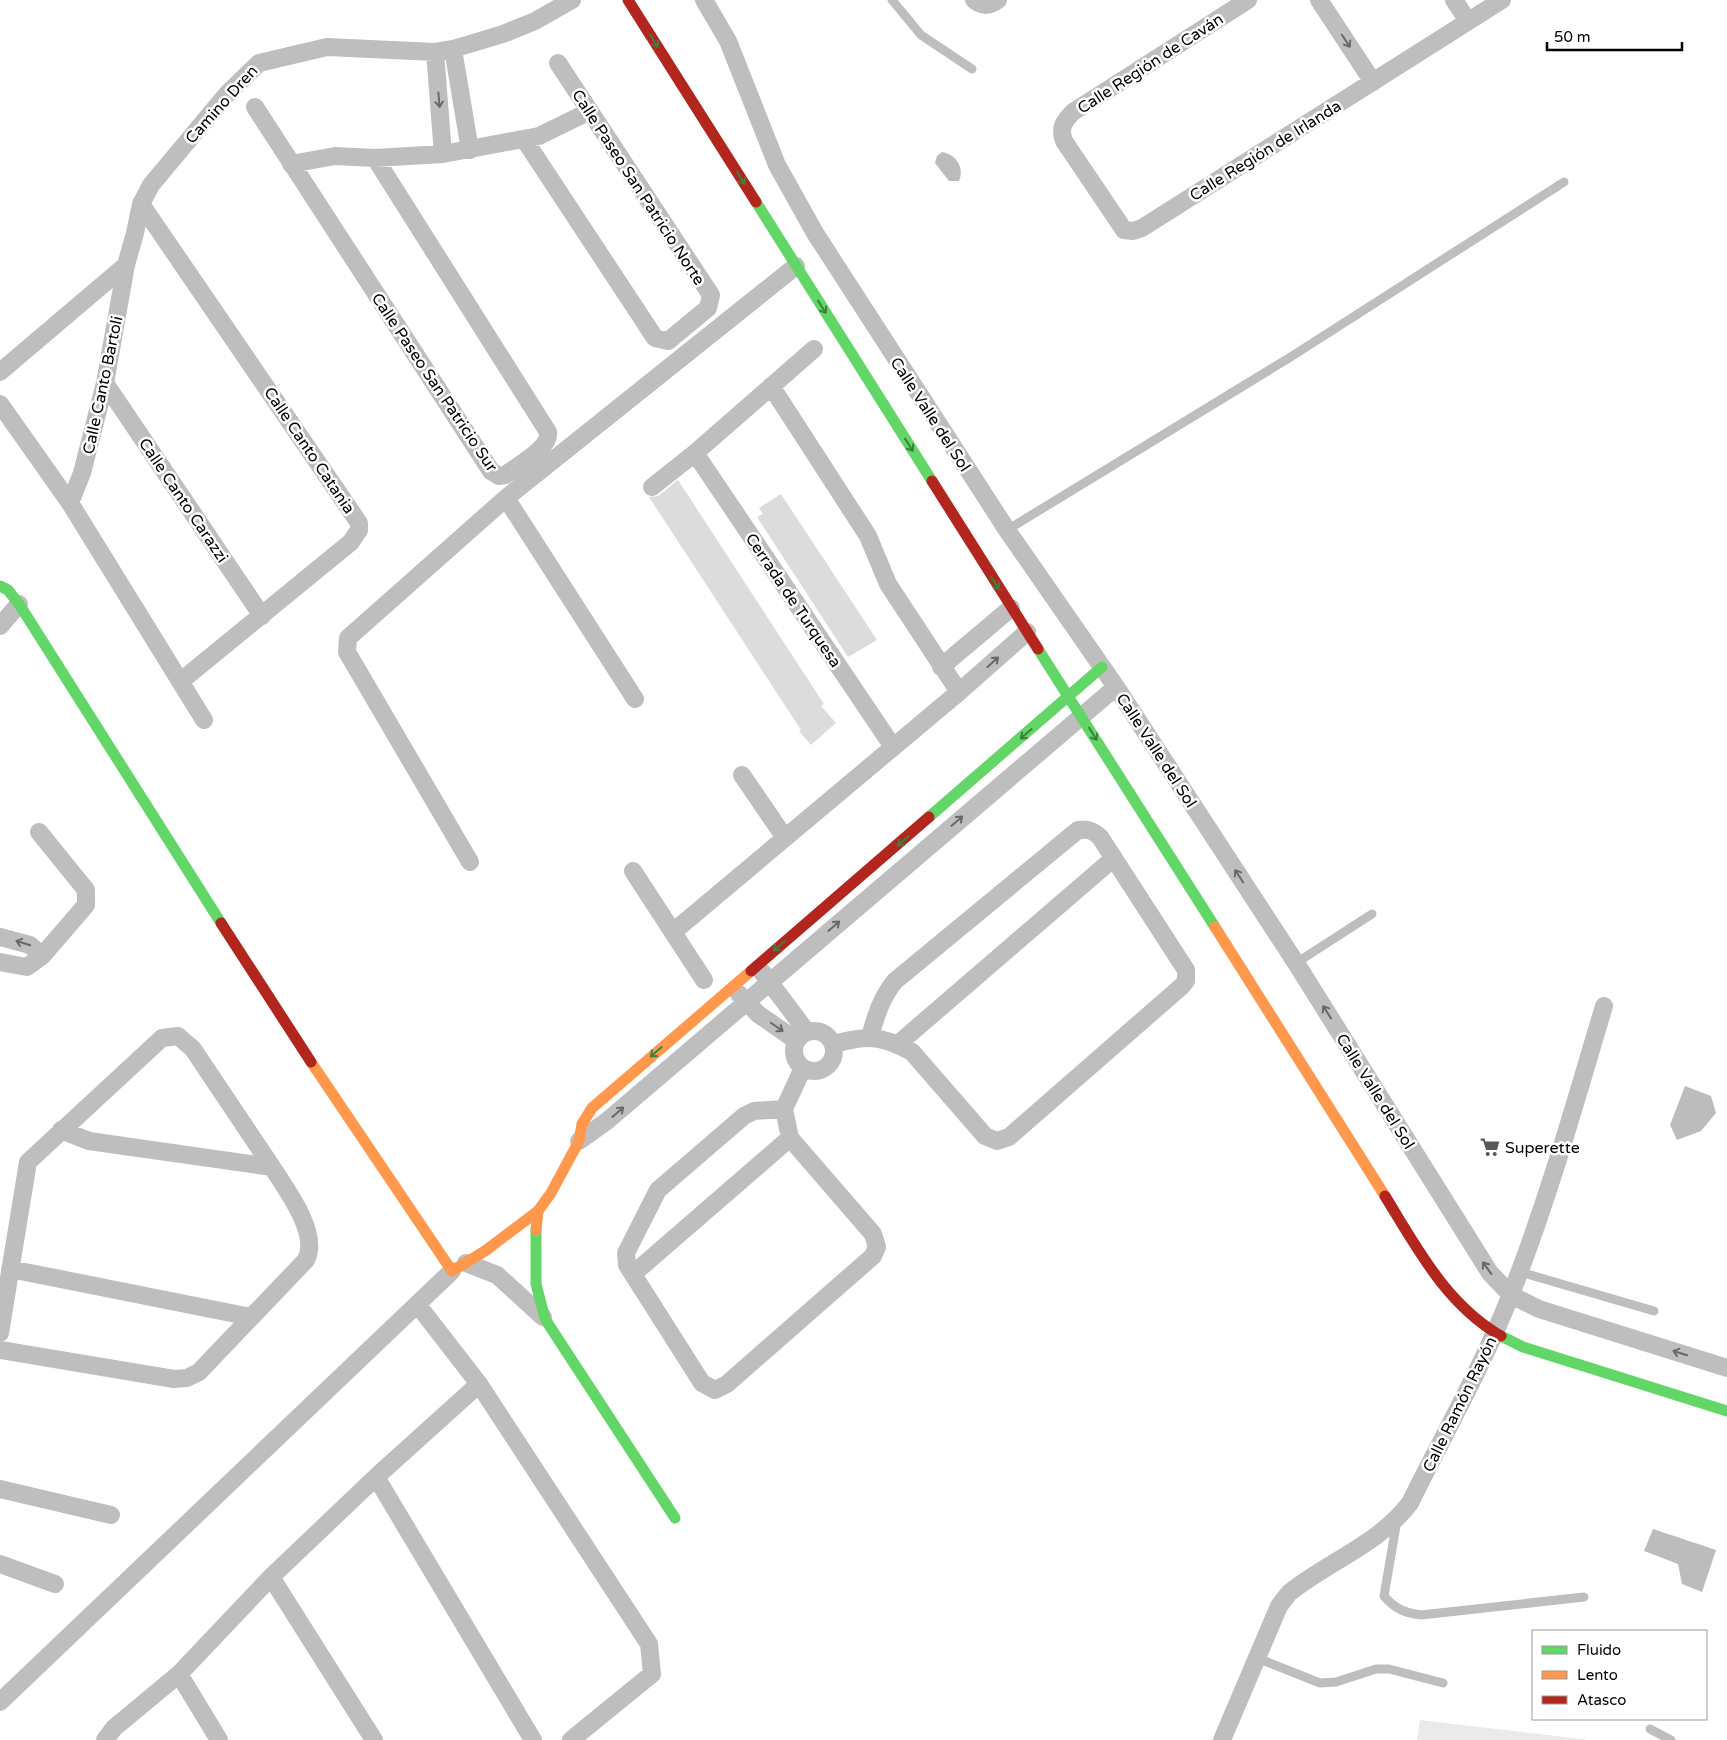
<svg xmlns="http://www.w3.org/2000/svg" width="1727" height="1740" font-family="'Varela Round',sans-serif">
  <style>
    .green { fill: #eaeaea }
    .water { fill: #bcbcbc }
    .building { fill: #dcdcdc }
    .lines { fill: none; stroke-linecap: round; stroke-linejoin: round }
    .lane { stroke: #bebebe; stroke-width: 9 }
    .street { stroke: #bebebe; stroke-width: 18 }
    .fast { stroke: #63d668; stroke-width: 11 }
    .slow { stroke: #ff974d; stroke-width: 11 }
    .jam { stroke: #b3261e; stroke-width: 11 }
    .oneway { stroke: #3b803e }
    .oneway2 { stroke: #686868 }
    .labels { text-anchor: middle; stroke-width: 5; stroke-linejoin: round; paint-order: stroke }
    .street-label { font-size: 16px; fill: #000; stroke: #fff }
    .poi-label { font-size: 16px; fill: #000; stroke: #fff; text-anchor: start }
  </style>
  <rect width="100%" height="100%" fill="#fff"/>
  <path class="green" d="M1420 1720 1589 1740H1417Z"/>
  <path class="water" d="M942 152C956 154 965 168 959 181H949L935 163 937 156Z
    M1685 1086 1711 1096 1716 1113 1701 1131 1677 1140 1670 1125Z
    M1653 1529 1716 1550 1702 1592 1682 1584 1678 1564 1644 1551Z"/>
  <path class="building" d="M678 480 824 704 821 706 836 723 811 745 799 731 801 730 649 497 658 496Z
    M781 494 877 640 848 657 757 517 763 514 759 508Z"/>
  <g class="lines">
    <path class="lane" d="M892 0 921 35 972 69
      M1007 530 1289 358 1564 182
      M1296 963 1372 914
      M1520 1272 1654 1311
      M1397 1520 1384 1596C1395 1609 1405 1613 1421 1615L1584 1597
      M1257 1658 1320 1683 1336 1682 1376 1669H1389L1443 1683
      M1650 1729 1671 1740"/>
    <path class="street" d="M704 0 728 41 777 165 815 233 1007 530 1116 687 1296 963 1490 1273 1511 1295 1539 1309 1727 1368
      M974 0C983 7 989 6 998 0
      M1248 0 1073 112C1064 121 1059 128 1064 141L1124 230 1133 231 1142 228 1502 0
      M1319 0 1373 82
      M1454 0 1468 21
      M453 49 470 150
      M435 52 443 154
      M255 107 491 471 499 476 505 475C517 466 551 448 548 432L375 158
      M524 139 655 338 668 341 708 308 711 295 558 63
      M291 164 335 156 375 158 443 154 539 136 590 111
      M141 204 359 523V530L351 542 181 681
      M0 372 126 265
      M105 383 262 616
      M771 386 868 536 888 584 959 692
      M0 404 70 503 204 720
      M695 453 893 747
      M652 487 695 453 814 349
      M506 498 635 699
      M70 503 82 473 105 383 126 265 135 233 141 204 151 185 227 94 259 63 327 47 435 52 453 49 503 34 535 21 572 0
      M0 626 19 604
      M941 667 1011 608
      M742 775 785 838
      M470 862 347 652 348 638 506 498 796 266
      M633 871 704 980
      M673 932 959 692 1027 632
      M0 937 30 945 42 956
      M0 962 27 967 42 956 86 905V890L39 832
      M762 972 807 1032
      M739 994 758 1014 797 1041
      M794 1051a20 20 0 1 1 40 0a20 20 0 1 1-40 0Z
      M834 1044C867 1035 881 1035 912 1052L985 1136 997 1141 1009 1137 1182 986 1186 981V970L1100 837C1092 830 1088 829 1078 830L895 981C881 998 876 1016 870 1036
      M898 1044 1114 858
      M784 1109 754 1111 744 1116 658 1190 626 1253 627 1265 702 1383 715 1390 727 1384 873 1256 877 1247 873 1234 790 1138 784 1109 803 1068
      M579 1141 607 1121 1116 687
      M466 1263 497 1275 543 1317
      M10 1269 251 1317
      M633 1274 790 1138
      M417 1304 479 1384 649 1644 652 1674 571 1740
      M0 1333 28 1162 162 1038 178 1036 193 1049 272 1167
      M0 1350 174 1379 187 1378 199 1372 306 1260C320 1234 286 1189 272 1167L89 1141 61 1130
      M376 1477 533 1740
      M0 1489 111 1515
      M0 1564 55 1584
      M271 1577 374 1740
      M179 1674 219 1740
      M0 1702 452 1271
      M105 1740 114 1728 179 1674 271 1577 376 1477 479 1384
      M1222 1740 1279 1606 1289 1593C1329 1561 1379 1544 1410 1503 1444 1434 1483 1366 1511 1294 1548 1200 1575 1103 1604 1006"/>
    <path class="fast" d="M756 202 932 481
      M0 586 8 590 19 604 221 923
      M1038 649 1215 927
      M929 817 1102 667
      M536 1230V1284L545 1319 675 1518
      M1501 1336 1523 1347 1727 1411"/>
    <path class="slow" d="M1215 927 1385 1196
      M311 1062 452 1271 485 1251 538 1211
      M536 1230 538 1211 551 1193 579 1141 582 1124 592 1108 751 971"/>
    <path class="jam" d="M628 0 756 202
      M932 481 1038 649
      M221 923 311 1062
      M751 971 929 817
      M1385 1196C1417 1248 1446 1304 1501 1336"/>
  </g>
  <defs><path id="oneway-shaft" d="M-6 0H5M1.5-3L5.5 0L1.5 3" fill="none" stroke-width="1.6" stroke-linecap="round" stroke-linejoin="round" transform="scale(1.25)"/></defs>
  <g class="oneway">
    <use href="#oneway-shaft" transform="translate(654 41) rotate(58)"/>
    <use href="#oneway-shaft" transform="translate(741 178) rotate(58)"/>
    <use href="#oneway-shaft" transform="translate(822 307) rotate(58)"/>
    <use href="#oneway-shaft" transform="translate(909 445) rotate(58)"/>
    <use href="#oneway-shaft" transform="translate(995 583) rotate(58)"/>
    <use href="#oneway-shaft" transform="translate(1026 734) rotate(139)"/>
    <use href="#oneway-shaft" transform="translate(1093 734) rotate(58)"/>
    <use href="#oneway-shaft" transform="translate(903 841) rotate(139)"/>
    <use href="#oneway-shaft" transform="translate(779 946) rotate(140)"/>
    <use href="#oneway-shaft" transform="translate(656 1052) rotate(139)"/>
  </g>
  <g class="oneway2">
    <use href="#oneway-shaft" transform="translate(1346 41) rotate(57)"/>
    <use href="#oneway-shaft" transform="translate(439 100) rotate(85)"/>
    <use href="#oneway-shaft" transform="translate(993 662) rotate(-42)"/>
    <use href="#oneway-shaft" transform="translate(957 821) rotate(-41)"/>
    <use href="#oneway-shaft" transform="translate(1239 876) rotate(-123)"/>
    <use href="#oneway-shaft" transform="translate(834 926) rotate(-41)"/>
    <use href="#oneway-shaft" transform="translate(23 943) rotate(-162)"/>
    <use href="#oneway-shaft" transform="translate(1327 1012) rotate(-122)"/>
    <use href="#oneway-shaft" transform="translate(777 1027) rotate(35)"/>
    <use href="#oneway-shaft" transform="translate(618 1112) rotate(-41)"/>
    <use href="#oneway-shaft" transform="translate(1487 1268) rotate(-126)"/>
    <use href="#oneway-shaft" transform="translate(1680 1353) rotate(-163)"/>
  </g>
  <defs>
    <symbol id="supermarket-bare" viewBox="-9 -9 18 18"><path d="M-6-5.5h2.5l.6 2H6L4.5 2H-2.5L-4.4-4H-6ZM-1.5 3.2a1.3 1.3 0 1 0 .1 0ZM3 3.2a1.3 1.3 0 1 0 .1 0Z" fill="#595959" stroke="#fff" stroke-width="2.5" paint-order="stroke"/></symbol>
  </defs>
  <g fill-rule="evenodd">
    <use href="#supermarket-bare" x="1476" y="1133" width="28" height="28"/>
  </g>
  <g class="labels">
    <g class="street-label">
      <text transform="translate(1150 63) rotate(-33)" y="6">Calle Región de Caván</text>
      <text transform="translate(221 104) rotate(-48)" y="6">Camino Dren</text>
      <text transform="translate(1265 150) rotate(-32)" y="6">Calle Región de Irlanda</text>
      <text transform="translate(639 187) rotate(57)" y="6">Calle Paseo San Patricio Norte</text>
      <text transform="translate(435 382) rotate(56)" y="6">Calle Paseo San Patricio Sur</text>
      <text transform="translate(102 385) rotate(-78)" y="6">Calle Canto Bartoli</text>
      <text transform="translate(931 414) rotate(57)" y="6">Calle Valle del Sol</text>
      <text transform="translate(310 450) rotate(56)" y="6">Calle Canto Catania</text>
      <text transform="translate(184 500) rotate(56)" y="6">Calle Canto Carazzi</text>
      <text transform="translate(794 600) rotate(56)" y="6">Cerrada de Turquesa</text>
      <text transform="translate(1157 750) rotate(57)" y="6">Calle Valle del Sol</text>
      <text transform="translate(1376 1091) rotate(58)" y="6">Calle Valle del Sol</text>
      <text transform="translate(1459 1404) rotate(-64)" y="6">Calle Ramón Rayón</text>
    </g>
    <g class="poi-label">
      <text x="1505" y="1153">Superette</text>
    </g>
  </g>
  <rect x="1532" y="1630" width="175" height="90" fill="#ffffff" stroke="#999999"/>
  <rect x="1542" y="1646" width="25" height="8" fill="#63d668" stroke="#999999"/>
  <text x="1577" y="1655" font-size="15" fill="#000000">Fluido</text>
  <rect x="1542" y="1671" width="25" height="8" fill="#ff974d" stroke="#999999"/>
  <text x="1577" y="1680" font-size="15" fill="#000000">Lento</text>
  <rect x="1542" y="1696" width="25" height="8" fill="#b3261e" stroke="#999999"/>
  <text x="1577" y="1705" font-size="15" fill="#000000">Atasco</text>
  <path d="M1547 42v8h135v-8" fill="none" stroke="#000000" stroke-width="2.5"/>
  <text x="1554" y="42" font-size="15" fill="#000000" stroke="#ffffff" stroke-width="4" paint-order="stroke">50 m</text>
</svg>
